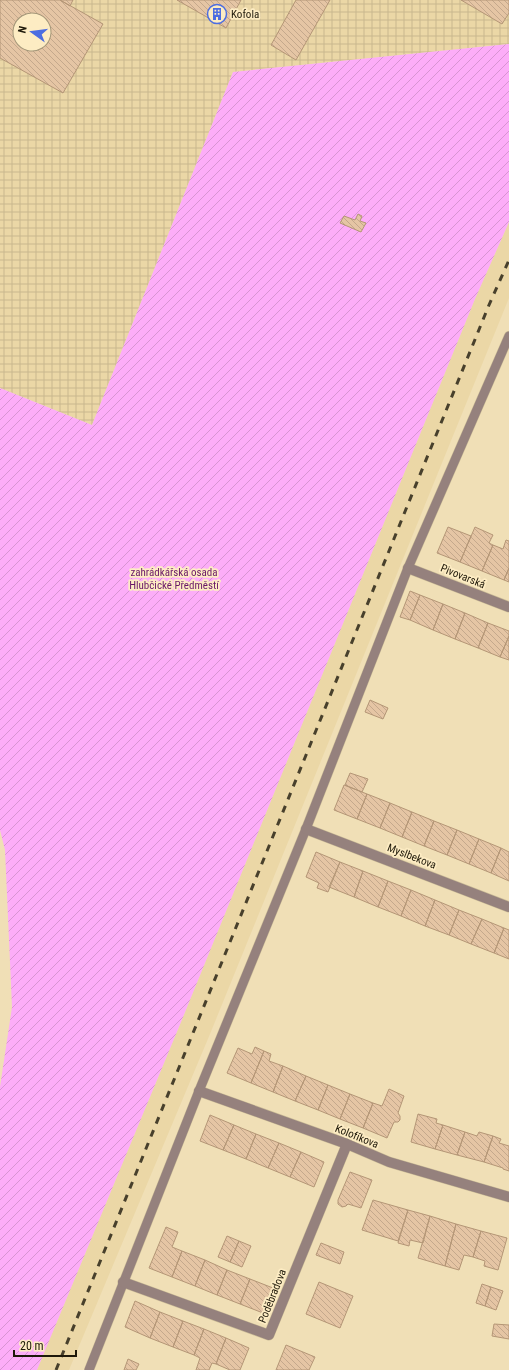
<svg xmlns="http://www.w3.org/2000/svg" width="509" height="1370" font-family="'Roboto Condensed',sans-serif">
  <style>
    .built { fill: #ebd7a6 }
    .industrial { fill: url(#industrial-grid); fill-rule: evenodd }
    .garden { fill: url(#garden-furrows) }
    .building { fill: url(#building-back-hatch); stroke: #b49676; fill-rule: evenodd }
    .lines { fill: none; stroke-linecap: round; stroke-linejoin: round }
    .service-casing { stroke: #cabb97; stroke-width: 10 }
    .minor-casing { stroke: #cabb97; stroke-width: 11 }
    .service { stroke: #95817d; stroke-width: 9 }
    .minor { stroke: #95817d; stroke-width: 10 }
    .rail { stroke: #48402c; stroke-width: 3; stroke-dasharray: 7 7; stroke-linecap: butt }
    .labels { text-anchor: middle; stroke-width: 3.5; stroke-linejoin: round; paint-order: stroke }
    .poi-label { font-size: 11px; fill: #1e1809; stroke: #fdecc3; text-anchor: start }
    .park-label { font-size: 11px; fill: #691768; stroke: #fdecc3 }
    .street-label { font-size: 11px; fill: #1e1809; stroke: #fdecc3 }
  </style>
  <defs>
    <pattern id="industrial-grid" width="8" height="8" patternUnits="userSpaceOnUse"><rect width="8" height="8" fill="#ebd7a6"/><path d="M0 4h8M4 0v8" fill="none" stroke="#c9b88e"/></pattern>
    <pattern id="garden-furrows" width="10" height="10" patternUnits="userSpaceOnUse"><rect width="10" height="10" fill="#fcadf8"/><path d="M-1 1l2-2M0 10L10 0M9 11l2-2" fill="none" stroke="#d894d3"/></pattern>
    <pattern id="building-back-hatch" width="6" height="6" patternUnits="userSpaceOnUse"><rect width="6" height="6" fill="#e5c5a4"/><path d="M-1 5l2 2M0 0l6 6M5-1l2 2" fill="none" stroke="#c4a88c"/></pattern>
  </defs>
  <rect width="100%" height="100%" fill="#f0dfb6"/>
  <path class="built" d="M509 222V298L210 1034 69 1370H37L181 1022 475 299Z"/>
  <path class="industrial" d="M0 0H509V44L233 72 92 425 0 388ZM20 20H44V44H20Z"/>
  <path class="garden" d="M509 44V222L475 299 181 1022 37 1370H0V1087L12 1007 5 850 0 830V388L92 425 233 72Z"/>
  <path class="building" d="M0 0H60L103 24 63 93 0 58ZM20 20H44V44H20Z
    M60 0H73L70 6Z
    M177 0H241L226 28Z
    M296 0H330L296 60 271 45Z
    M461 0H509V13L502 24Z
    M358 214 362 216 360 221 366 223 361 232 340 223 344 216 355 220Z
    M448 527 471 536 460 562 437 553Z
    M475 527 493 535 489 543 493 545 482 571 460 562Z
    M506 540 509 541V568L504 580 482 571 493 545 503 549Z
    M509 568V582L504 580Z
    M410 591 420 595 410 620 400 617Z
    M420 595 443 604 433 630 410 620Z
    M443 604 465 613 455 639 433 630Z
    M465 613 488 623 478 648 455 639Z
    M488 623 509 631V636L500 657 478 648Z
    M509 636V660L500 657Z
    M370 700 388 708 383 719 365 712Z
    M350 773 368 779 362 792 345 785Z
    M344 785 367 794 357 819 334 810Z
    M367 794 390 803 380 828 357 819Z
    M390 803 412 812 402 837 380 828Z
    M412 812 434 821 424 846 402 837Z
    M434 821 457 830 447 855 424 846Z
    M457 830 479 839 469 864 447 855Z
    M479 839 501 848 491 873 469 864Z
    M501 848 509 852V881L491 873Z
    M316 852 340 862 328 892 317 888 319 883 306 877Z
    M340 862 363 871 354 897 329 887Z
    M363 871 388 881 378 907 354 897Z
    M388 881 411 890 401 916 378 907Z
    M411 890 435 900 425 926 401 916Z
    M435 900 459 910 449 935 425 926Z
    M459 910 482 919 471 944 449 935Z
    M482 919 504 928 494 953 471 944Z
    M504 928 509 930V959L494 953Z
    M255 1047 264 1051 251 1083 227 1073 238 1048 252 1054Z
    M264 1051 271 1054 269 1061 283 1066 273 1092 251 1083Z
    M283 1066 306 1076 295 1101 273 1092Z
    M306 1076 328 1085 318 1110 295 1101Z
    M328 1085 350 1094 340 1119 318 1110Z
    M389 1089 404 1096 398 1113 400 1116V1120L398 1122H394L387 1138 363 1128 373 1103 382 1106Z
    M350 1094 373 1103 363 1128 340 1119Z
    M418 1114 437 1119 436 1123 443 1125 435 1149 411 1142Z
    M210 1115 234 1125 223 1150 200 1141Z
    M234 1125 256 1134 246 1159 223 1150Z
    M443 1125 465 1132 457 1155 435 1149Z
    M465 1132 477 1136 479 1132 493 1136 484 1162 457 1155Z
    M256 1134 279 1143 268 1168 246 1159Z
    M493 1136 501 1139 499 1143 509 1146V1171L503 1169V1168L484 1162Z
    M279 1143 301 1152 290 1177 268 1168Z
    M301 1152 324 1162 314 1187 290 1177Z
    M350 1172 372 1180 361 1208 348 1204 346 1206 342 1207 338 1204V1200Z
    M373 1200 408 1210 398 1241 362 1230Z
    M408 1210 430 1216 423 1243 410 1240 409 1246 398 1243Z
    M430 1216 456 1224 445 1266 418 1258Z
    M456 1224 481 1231 473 1257 464 1255 459 1270 445 1266Z
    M166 1227 178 1232 172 1247 182 1251 172 1277 149 1268Z
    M481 1231 507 1238 498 1270 484 1266 485 1261 473 1257Z
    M227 1236 239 1241 230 1262 218 1257Z
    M239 1241 251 1246 242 1267 230 1262Z
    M321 1243 344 1252 340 1264 316 1255Z
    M182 1251 205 1260 195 1286 172 1277Z
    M205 1260 227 1270 217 1295 195 1286Z
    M227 1270 250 1279 240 1304 217 1295Z
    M250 1279 273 1288 263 1313 240 1304Z
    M319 1282 353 1296 340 1328 306 1314Z
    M482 1284 491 1287 485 1306 476 1303Z
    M491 1287 503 1291 496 1310 485 1306Z
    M135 1301 160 1312 150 1338 125 1327Z
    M160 1312 183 1321 173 1347 150 1338Z
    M183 1321 204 1329 194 1355 173 1347Z
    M494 1324 509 1325V1339L492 1336Z
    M204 1329 226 1338 216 1364 212 1363 209 1370H196L200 1358 194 1355Z
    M226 1338 249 1348 240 1370H230L216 1364Z
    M286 1345 315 1357 309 1370H276Z
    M128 1359 139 1364 136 1370H124Z"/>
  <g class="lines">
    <defs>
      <path id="service" d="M89 1370 199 1091 306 829 408 568 509 336"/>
      <path id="minor" d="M408 568 509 607
        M306 829 509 907
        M199 1091 347 1144 389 1162 509 1197
        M123 1282 269 1335 347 1144"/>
    </defs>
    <use href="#service" class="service-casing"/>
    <use href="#minor" class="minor-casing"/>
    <use href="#service" class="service"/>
    <use href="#minor" class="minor"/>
    <path class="rail" d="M56 1370 489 305 509 260"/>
  </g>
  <defs>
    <symbol id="building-ring" viewBox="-11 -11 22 22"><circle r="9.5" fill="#fdecc3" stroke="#4c6de1" stroke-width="1.5"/><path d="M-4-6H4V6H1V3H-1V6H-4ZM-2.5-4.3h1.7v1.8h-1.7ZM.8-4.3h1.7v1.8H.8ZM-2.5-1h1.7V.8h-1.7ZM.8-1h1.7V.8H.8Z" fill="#4c6de1"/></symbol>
  </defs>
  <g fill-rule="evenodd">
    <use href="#building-ring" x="206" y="3" width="22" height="22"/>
  </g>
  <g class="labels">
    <g class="poi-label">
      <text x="231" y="18">Kofola</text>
    </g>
    <g class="park-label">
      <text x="174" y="576">zahrádkářská osada<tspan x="174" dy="13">Hlubčické Předměstí</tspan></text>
    </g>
    <g class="street-label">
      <text transform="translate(463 576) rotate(22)" y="4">Pivovarská</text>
      <text transform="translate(412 856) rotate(21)" y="4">Myslbekova</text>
      <text transform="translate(357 1136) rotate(22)" y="4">Kolofíkova</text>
      <text transform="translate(272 1296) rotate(-68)" y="4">Poděbradova</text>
    </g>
  </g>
  <g transform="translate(32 32) rotate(284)"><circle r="19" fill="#fdecc3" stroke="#a49779"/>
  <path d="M0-3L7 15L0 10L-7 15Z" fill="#4c6de1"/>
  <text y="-6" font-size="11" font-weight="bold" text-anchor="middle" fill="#1e1809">N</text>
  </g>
  <path d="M14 1350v6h62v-6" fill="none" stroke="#1e1809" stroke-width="2"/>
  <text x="20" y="1350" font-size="12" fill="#1e1809" stroke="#fdecc3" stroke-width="3" paint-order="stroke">20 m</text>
</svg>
